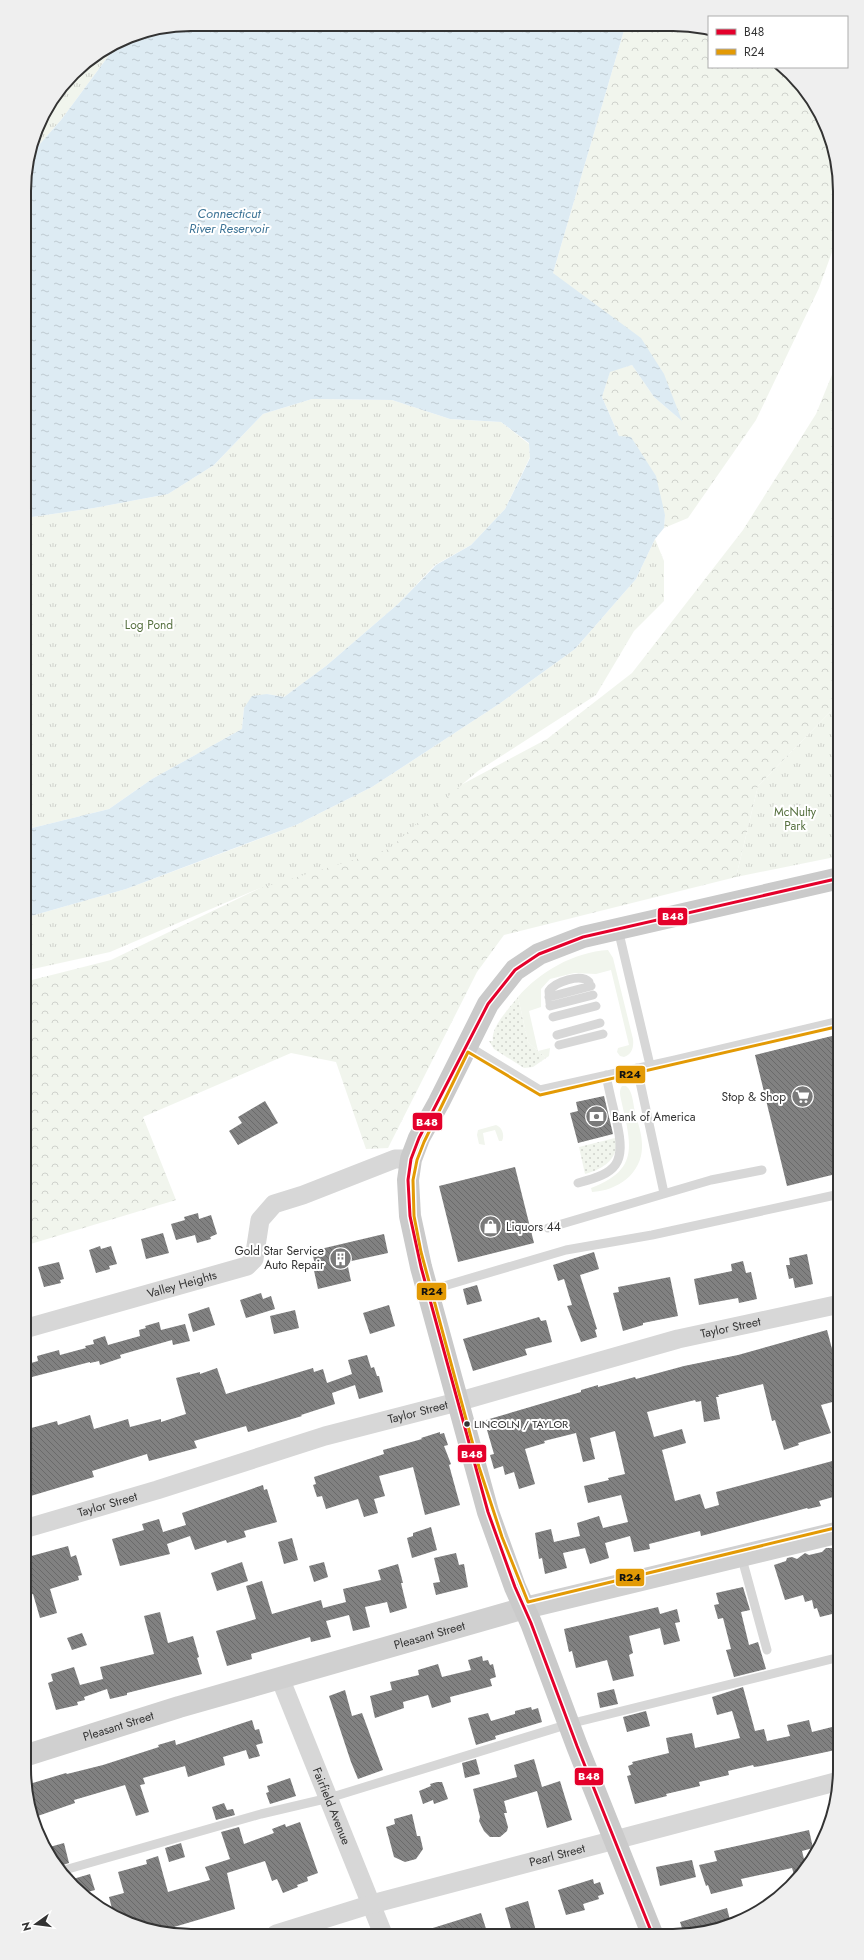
<svg xmlns="http://www.w3.org/2000/svg" width="864" height="1960" font-family="Jost,sans-serif">
  <style>
    .grass { fill: url(#grass-dots) }
    .forest { fill: url(#forest-crowns) }
    .park { fill: url(#park-tufts) }
    .garden { fill: #f1f5ed }
    .water { fill: url(#water-ripples) }
    .building { fill: url(#building-back-hatch) }
    .lines { fill: none; stroke-linecap: round; stroke-linejoin: round }
    .lane { stroke: #d7d7d7; stroke-width: 9 }
    .street { stroke: #d7d7d7; stroke-width: 19 }
    .secondary { stroke: #d0d0d0; stroke-width: 22 }
    .primary { stroke: #cacaca; stroke-width: 22 }
    .bus-1-casing { stroke: #fff; stroke-width: 6 }
    .bus-2-casing { stroke: #fff; stroke-width: 6 }
    .bus-1 { stroke: #e4002b; stroke-width: 3 }
    .bus-2 { stroke: #e39a05; stroke-width: 3 }
    .bus-dot { fill: #333; stroke: #fff; stroke-width: 1.5 }
    .labels { text-anchor: middle; stroke-width: 4; stroke-linejoin: round; paint-order: stroke }
    .bus-label { font-size: 11px; fill: #333; stroke: #fff; text-anchor: start }
    .park-label { font-size: 12px; fill: #56703f; stroke: #fff }
    .poi-label { font-size: 12px; fill: #333; stroke: #fff; text-anchor: end }
    .street-label { font-size: 12px; fill: #333; stroke: #fff }
    .water-label { font-size: 13px; font-style: italic; fill: #3f7597; stroke: #fff }
    .rim { fill: none; stroke: #333; stroke-width: 2 }
    .line-badge { stroke: #fff; stroke-width: 1.5 }
    .badge-label { font-size: 11px; text-anchor: middle; font-weight: bold; fill: #fff }
    .pale-badge-label { font-size: 11px; text-anchor: middle; font-weight: bold; fill: #111 }
  </style>
  <defs>
    <pattern id="grass-dots" width="8" height="8" patternUnits="userSpaceOnUse"><rect width="8" height="8" fill="#f1f5ed"/><path d="M2 2h.1M6 6h.1" fill="none" stroke="#cfd2cc" stroke-width="1.8" stroke-linecap="round"/></pattern>
    <pattern id="forest-crowns" width="20" height="18" patternUnits="userSpaceOnUse"><rect width="20" height="18" fill="#f1f5ed"/><path d="M2 6a3 3 0 1 1 6 0M12 15a3 3 0 1 1 6 0" fill="none" stroke="#cfd2cc"/></pattern>
    <pattern id="park-tufts" width="24" height="20" patternUnits="userSpaceOnUse"><rect width="24" height="20" fill="#f1f5ed"/><path d="M3 7l-1-3M5 7V3M7 7l1-3M15 17l-1-3M17 17v-4M19 17l1-3" fill="none" stroke="#cfd2cc"/></pattern>
    <pattern id="water-ripples" width="26" height="14" patternUnits="userSpaceOnUse"><rect width="26" height="14" fill="#ddebf3"/><path d="M2 4q2-2 4 0t4 0M15 11q2-2 4 0t4 0" fill="none" stroke="#becad1"/></pattern>
    <pattern id="building-back-hatch" width="6" height="6" patternUnits="userSpaceOnUse"><rect width="6" height="6" fill="#818181"/><path d="M-1 5l2 2M0 0l6 6M5-1l2 2" fill="none" stroke="#6a6a6a"/></pattern>
  </defs>
  <rect width="100%" height="100%" fill="#fff"/>
  <path class="grass" d="M518 997 528 1042 546 1058 533 1067 524 1068 494 1049 489 1041H493C490 1028 510 1007 518 997Z
    M615 1138C621 1158 602 1170 585 1174L579 1147Z"/>
  <path class="forest" d="M625 27H705L709 29V67H784L812 99 834 148 840 191V230L819 288 756 420 688 518 664 528 665 515 619 436 602 397 610 371 632 365 654 397 681 420 553 273Z
    M840 355V702L758 786 736 877 504 935 477 972 388 1148 366 1149 336 1062 291 1053 143 1117 176 1200 24 1246V982L111 960 341 849 547 739 632 673 743 530 816 414Z"/>
  <path class="park" d="M118 43 61 120 32 153 41 118 81 66Z
    M312 399 392 400 450 419 501 422 529 444 530 457 505 509 471 545 435 565 398 604 326 666 284 697 267 694 244 708 242 729 152 779 109 809 24 830V512L32 517 94 508 168 494 214 465 263 414Z
    M655 539 664 561V601L634 631 596 695 478 771 432 810 389 849 258 889 110 952 24 971V918L126 889 217 855 296 825 372 787 499 704 575 649 636 579Z
    M840 702V856L736 877 758 786Z"/>
  <path class="garden" d="M608 950 613 958 633 1039C634 1047 632 1054 624 1057L620 1056 617 1052 618 1048 629 1045 611 970 596 974 574 973 550 979 541 989V1007L529 1011 538 1051 550 1048 549 1056 546 1058 528 1042 518 997C539 972 574 952 608 950Z
    M622 1086H626C633 1091 633 1104 635 1112 638 1123 642 1134 642 1145 643 1173 618 1191 592 1192L591 1188C638 1170 632 1147 622 1104 621 1098 618 1092 622 1086Z
    M496 1125C502 1127 505 1135 502 1141H499L495 1130 483 1133 485 1145 479 1144 477 1135 478 1130Z"/>
  <path class="water" d="M191 24 625 27 553 273 641 338 664 374 682 421 654 397 632 365 610 372 602 397 619 436 631 437 656 476 665 515 664 528 655 539 636 579 575 649 499 704 372 787 296 825 126 889 24 918V830L109 809 152 779 242 729 244 708 252 696 267 694 284 697 326 666 398 604 436 565 471 545 505 509 530 458 529 443 501 422 450 419 392 400 312 399 263 414 214 465 168 494 94 508 32 517 24 512V180L32 153 61 120 118 43 128 37Z"/>
  <path class="building" d="M840 1034V1173L787 1186 755 1055Z
    M604 1096 613 1134 578 1143 570 1113 578 1111 576 1102Z
    M265 1101 278 1123 238 1145 229 1131 242 1123 238 1117Z
    M515 1167 534 1243 458 1262 439 1186Z
    M198 1213 199 1219 211 1215 217 1234 210 1237 211 1239 197 1243 195 1235 176 1240 171 1224 185 1220 184 1217Z
    M163 1233 169 1253 146 1259 141 1239Z
    M384 1234 388 1253 347 1262 351 1281 318 1289 313 1266 315 1265 312 1251Z
    M100 1246 101 1249 111 1246 117 1264 109 1266 110 1269 96 1273 89 1250Z
    M594 1252 599 1269 580 1275 597 1329 595 1330 597 1337 581 1342 567 1306 572 1305 564 1279 558 1281 553 1265Z
    M807 1254 813 1284 795 1288 793 1278 789 1279 786 1265H790L789 1258Z
    M743 1261 746 1273 751 1272 757 1299 739 1303 738 1298 699 1305 694 1279 732 1271 731 1264Z
    M59 1262 64 1279 60 1280 61 1283 44 1287 38 1267Z
    M670 1277 678 1316 643 1323V1325L623 1331 613 1293 619 1292 618 1287Z
    M477 1285 482 1301 467 1305 463 1289Z
    M261 1293 263 1299 271 1296 275 1309 246 1318 240 1300Z
    M389 1305 395 1326 370 1334 363 1313Z
    M209 1307 215 1325 193 1332 188 1314Z
    M295 1310 299 1328 274 1334 270 1316Z
    M539 1317 541 1321 546 1320 552 1342 525 1349 527 1355 473 1371 463 1339Z
    M159 1322 161 1330 185 1324 190 1341 173 1345 172 1340 123 1354 120 1355 121 1358 100 1365 99 1361 90 1363V1362L24 1379V1365L38 1361 37 1356 59 1350 60 1355 86 1348 85 1346 94 1344 93 1340 105 1336 108 1345 140 1336 139 1330 146 1328 145 1326Z
    M827 1330 836 1364 832 1365 840 1394V1400L821 1405 831 1433 798 1443 799 1445 784 1450 775 1420 772 1421 763 1384 718 1395 719 1397H716L720 1419 704 1422 701 1401 696 1402 695 1400 647 1412 654 1437 682 1429 686 1443 662 1450 675 1501 700 1494 705 1509 719 1505 716 1492 840 1459V1495L819 1501 821 1506 808 1509 807 1508 701 1536 700 1531 649 1544 650 1549 634 1552 630 1536 605 1543 609 1558 590 1564 585 1548 563 1553 567 1568 545 1574 542 1558 539 1559 535 1533 551 1529 554 1542 580 1536 577 1523 599 1516 603 1528 628 1522 621 1495 588 1503 584 1486 609 1480 608 1478 625 1474 615 1431 590 1438 595 1459 583 1462 576 1433 544 1441 545 1443 525 1449 535 1484 519 1489 514 1472 505 1475 503 1466 494 1469 490 1455 494 1454 487 1430H489L486 1420 581 1392V1390L598 1385V1387L635 1377 636 1379 684 1366 738 1355Z
    M367 1355 371 1368 374 1367 377 1376H379L383 1392 359 1399 355 1385 332 1393 335 1404 301 1415 302 1416 248 1432 246 1426 194 1441 197 1448 149 1461 147 1454 92 1471 94 1477 24 1498V1430L57 1421 58 1425 90 1415 94 1429 128 1419 130 1427 161 1419V1422L186 1414 176 1378 200 1372V1374L217 1368 226 1394 313 1368 314 1372 323 1369 327 1383 352 1374 348 1360Z
    M440 1432V1434L444 1433 448 1445 444 1446 451 1464 449 1465 460 1505 425 1515 413 1467 379 1476 385 1496 374 1499 378 1513 364 1517 358 1499 326 1509 322 1496 317 1497 313 1485 316 1484 314 1477 384 1454 383 1450 422 1439 421 1438Z
    M263 1485 264 1490 267 1489 277 1522 244 1531 246 1537 227 1543 226 1540 195 1550 190 1536 167 1544 170 1554 120 1566 112 1539 144 1530 142 1524 159 1519 163 1532 186 1525 182 1513Z
    M431 1527 437 1550 412 1558 407 1538 413 1536V1533Z
    M292 1538 298 1560 284 1564 278 1542Z
    M68 1546 71 1557 76 1555 82 1575 78 1576 79 1580 50 1589 57 1613 40 1618 33 1594 24 1597V1558Z
    M826 1548H840V1612L820 1617 817 1608 814 1609 812 1600 805 1602 803 1595 785 1600 774 1565 786 1561 787 1558 792 1557 797 1559 805 1553 809 1555 822 1552Z
    M456 1553 459 1565 464 1564 468 1587 436 1595 433 1583 440 1582 434 1558Z
    M242 1562 248 1581 217 1591 211 1573Z
    M324 1562 328 1577 314 1582 309 1566Z
    M398 1564 403 1583H401L407 1608 390 1613 387 1602 365 1607 370 1627 353 1631 349 1615 326 1621 331 1637 311 1642 310 1637 251 1654 252 1659 227 1666 216 1631 256 1619 246 1586 262 1581 272 1614 321 1600 323 1608 346 1602 343 1589 381 1580 378 1570Z
    M743 1587 750 1610 741 1612 749 1645 758 1642 766 1669 734 1677 726 1650 731 1649 723 1618 718 1619 714 1605 719 1604 716 1593Z
    M658 1607 660 1614 677 1609 680 1622 675 1623 680 1641 664 1645 660 1628 629 1636 633 1653 629 1655 634 1676 613 1681 607 1660 576 1668 572 1651 569 1652 564 1629Z
    M160 1612 168 1643 193 1636 199 1657 197 1658 202 1674 127 1693V1695L110 1699 107 1689 84 1697 85 1700 77 1702 78 1705 56 1710 48 1683 53 1681 51 1674 74 1667 80 1685 103 1679 100 1667 154 1654 144 1616Z
    M82 1633 87 1645 72 1650 67 1638Z
    M482 1656 483 1661 488 1660 490 1665 493 1664 496 1677 490 1679 492 1686 450 1697 451 1702 432 1708 428 1695 403 1702 404 1708 375 1718 370 1696 392 1690 390 1682 419 1675 418 1670 438 1664 442 1677 471 1670 468 1660Z
    M743 1687 755 1731 764 1729 767 1741 790 1736 787 1725 809 1720 812 1732 840 1725V1749L761 1766 754 1767 753 1765 728 1771 729 1775 699 1782 700 1786 666 1794 667 1796 635 1804 627 1776 631 1775 628 1766 633 1764 632 1762 669 1753 666 1738 692 1733 695 1748 740 1738 732 1711 717 1715 712 1697Z
    M614 1689 618 1704 600 1708 597 1693Z
    M345 1690 352 1716 362 1713 383 1770 358 1779 351 1762 329 1696Z
    M531 1707 532 1710 538 1708 542 1722 495 1736 496 1739 476 1745 468 1718 488 1713 491 1721 515 1714V1711Z
    M646 1711 650 1726 627 1732 623 1717Z
    M252 1720 255 1730 259 1729 263 1743 256 1745 260 1756 249 1759 246 1750 223 1757 225 1765 188 1777 185 1766 143 1778 145 1784 140 1785 149 1812 136 1816 125 1785 74 1800 75 1803 32 1818 30 1812 26 1785 66 1773 67 1774 103 1765 159 1747 158 1745 175 1740 176 1745Z
    M476 1759 480 1774 465 1778 462 1763Z
    M534 1759 542 1787 560 1781 572 1820 547 1828 537 1791 504 1801 507 1813H504L508 1827 507 1831 500 1837H490L484 1831 479 1821 480 1817 473 1789 517 1777 514 1765Z
    M290 1778 296 1796 270 1804 266 1793 269 1792 267 1786Z
    M437 1782H442L448 1799 434 1804 433 1800 423 1804 419 1791 431 1786 430 1784Z
    M224 1803 227 1810 233 1809 235 1815 216 1820 212 1807Z
    M412 1814 417 1836H420L423 1849 416 1859 405 1862 394 1857 386 1827 395 1824 394 1819Z
    M300 1822 318 1873 307 1877 308 1881 297 1885 298 1887 283 1893 277 1879 272 1881 265 1861 227 1873 235 1909 157 1932 114 1916 109 1897 124 1893 118 1872 147 1864 146 1860 158 1856 168 1892 210 1880 205 1867 230 1859 221 1832 239 1827 244 1844 274 1833 272 1829 285 1824 286 1827Z
    M809 1830 813 1848 802 1851 806 1867 796 1881 792 1868 741 1879 743 1886 711 1894 708 1885 706 1886 699 1865 717 1861 714 1851Z
    M64 1843 69 1863 57 1867 52 1861 46 1848Z
    M181 1843 185 1857 169 1862 165 1848Z
    M692 1860 696 1877 660 1886 656 1867Z
    M72 1874 73 1879 90 1874 95 1890 81 1894 65 1876Z
    M593 1879 594 1884 600 1882 604 1894 598 1896 599 1899 583 1904 585 1910 566 1915 558 1890Z
    M528 1901 537 1935H515L514 1932H512L505 1908Z
    M727 1908 730 1920 717 1924 718 1926 708 1929V1931L684 1934 680 1922Z
    M481 1913 488 1935 420 1934V1932Z"/>
  <g class="lines">
    <path class="lane" d="M618 929 650 1065
      M549 997 591 986
      M550 1003 549 991C555 982 581 973 589 982
      M550 1006 593 995
      M553 1017 596 1006
      M557 1035 600 1023
      M559 1045 603 1034
      M468 1046 540 1090 675 1060 840 1021
      M637 1068 664 1193
      M578 1183C617 1173 626 1164 617 1123 613 1107 609 1091 606 1075
      M548 1228 711 1180 762 1170
      M427 1291 566 1250 652 1235 840 1194
      M741 1555 767 1650
      M61 1871 261 1814 329 1798 569 1724 840 1657"/>
    <g class="street">
      <path id="s1" d="M24 1329 247 1266 254 1259 260 1220 274 1204 303 1195 395 1159H411"/>
      <path id="s2" d="M24 1529 157 1490 325 1436 457 1402 678 1339 840 1304"/>
      <path id="s3" d="M280 1678 383 1934"/>
      <path id="s4" d="M276 1934 372 1904 839 1781"/>
    </g>
    <path class="secondary" id="s5" d="M24 1756 179 1707 525 1608 840 1532"/>
    <path class="primary" d="M653 1936 577 1746 531 1623 515 1587 488 1512 421 1267 410 1216 408 1180 411 1159 419 1138 439 1102 488 1004 515 970 539 954 583 937 840 878"/>
    <defs>
      <path id="bus-1" d="M653 1936 577 1746 531 1623 515 1587 488 1512 421 1267 410 1216 408 1180 411 1159 419 1138 488 1004 515 970 539 954 583 937 840 878"/>
      <path id="bus-2" d="M839 1527 528 1602 502 1537 479 1467 421 1252 414 1216 413 1180 417 1160 424 1142 468 1052 540 1095 840 1026"/>
    </defs>
    <use href="#bus-1" class="bus-1-casing"/>
    <use href="#bus-2" class="bus-2-casing"/>
    <use href="#bus-1" class="bus-1"/>
    <use href="#bus-2" class="bus-2"/>
  </g>
  <defs>
    <symbol id="supermarket-disc" viewBox="-11 -11 22 22"><circle r="9.5" fill="#7a7a7a" stroke="#fff"/><path d="M-6-5.5h2.5l.6 2H6L4.5 2H-2.5L-4.4-4H-6ZM-1.5 3.2a1.3 1.3 0 1 0 .1 0ZM3 3.2a1.3 1.3 0 1 0 .1 0Z" fill="#fff"/></symbol>
    <symbol id="bank-disc" viewBox="-11 -11 22 22"><circle r="9.5" fill="#7a7a7a" stroke="#fff"/><path d="M-6-4H6V4H-6ZM0-2.3a2.3 2.3 0 1 0 0 4.6a2.3 2.3 0 1 0 0-4.6Z" fill="#fff"/></symbol>
    <symbol id="shop-disc" viewBox="-11 -11 22 22"><circle r="9.5" fill="#7a7a7a" stroke="#fff"/><path d="M-5-2.5h2.3a2.7 3.5 0 0 1 5.4 0H5L5.5 6h-11ZM-1.5-2.5h3a1.5 2.3 0 0 0-3 0Z" fill="#fff"/></symbol>
    <symbol id="building-disc" viewBox="-11 -11 22 22"><circle r="9.5" fill="#7a7a7a" stroke="#fff"/><path d="M-4-6H4V6H1V3H-1V6H-4ZM-2.5-4.3h1.7v1.8h-1.7ZM.8-4.3h1.7v1.8H.8ZM-2.5-1h1.7V.8h-1.7ZM.8-1h1.7V.8H.8Z" fill="#fff"/></symbol>
  </defs>
  <g fill-rule="evenodd">
    <use href="#supermarket-disc" x="790" y="1084" width="25" height="25"/>
    <use href="#bank-disc" x="584" y="1104" width="25" height="25"/>
    <use href="#shop-disc" x="478" y="1214" width="25" height="25"/>
    <use href="#building-disc" x="328" y="1246" width="25" height="25"/>
  </g>
  <circle class="bus-dot" cx="467" cy="1424" r="3.5"/>
  <g class="labels">
    <g class="bus-label">
      <text x="474" y="1428">LINCOLN / TAYLOR</text>
    </g>
    <g class="park-label">
      <text x="149" y="629">Log Pond</text>
      <text x="795" y="816">McNulty<tspan x="795" dy="14">Park</tspan></text>
    </g>
    <g class="poi-label">
      <text x="786" y="1101">Stop &amp; Shop</text>
      <text x="612" y="1121" text-anchor="start">Bank of America</text>
      <text x="506" y="1231" text-anchor="start">Liquors 44</text>
      <text x="324" y="1255">Gold Star Service<tspan x="324" dy="14">Auto Repair</tspan></text>
    </g>
    <g class="street-label">
      <text dy="4" stroke="none"><textPath href="#s1" startOffset="164">Valley Heights</textPath></text>
      <text dy="4" stroke="none"><textPath href="#s2" startOffset="735">Taylor Street</textPath></text>
      <text dy="4" stroke="none"><textPath href="#s2" startOffset="411">Taylor Street</textPath></text>
      <text dy="4" stroke="none"><textPath href="#s2" startOffset="87">Taylor Street</textPath></text>
      <text dy="4" stroke="none"><textPath href="#s5" startOffset="423">Pleasant Street</textPath></text>
      <text dy="4" stroke="none"><textPath href="#s5" startOffset="99">Pleasant Street</textPath></text>
      <text dy="4" stroke="none"><textPath href="#s3" startOffset="138">Fairfield Avenue</textPath></text>
      <text dy="4" stroke="none"><textPath href="#s4" startOffset="292">Pearl Street</textPath></text>
    </g>
    <g class="water-label">
      <text x="229" y="218">Connecticut<tspan x="229" dy="15">River Reservoir</tspan></text>
    </g>
  </g>
  <path d="M0 0H864V1960H0ZM191 31H673A160 160 0 0 1 833 191V1769A160 160 0 0 1 673 1929H191A160 160 0 0 1 31 1769V191A160 160 0 0 1 191 31Z" fill="#efefef" fill-rule="evenodd"/>
  <path class="rim" d="M191 31H673A160 160 0 0 1 833 191V1769A160 160 0 0 1 673 1929H191A160 160 0 0 1 31 1769V191A160 160 0 0 1 191 31Z"/>
  <g class="line-badge">
    <rect x="657" y="907" width="31" height="19" rx="4" fill="#e4002b"/>
    <rect x="615" y="1065" width="31" height="19" rx="4" fill="#e39a05"/>
    <rect x="412" y="1112" width="31" height="19" rx="4" fill="#e4002b"/>
    <rect x="416" y="1282" width="31" height="19" rx="4" fill="#e39a05"/>
    <rect x="457" y="1444" width="30" height="19" rx="4" fill="#e4002b"/>
    <rect x="615" y="1568" width="30" height="19" rx="4" fill="#e39a05"/>
    <rect x="574" y="1767" width="30" height="19" rx="4" fill="#e4002b"/>
  </g>
  <g class="badge-label">
    <text x="673" y="920">B48</text>
    <text x="427" y="1126">B48</text>
    <text x="472" y="1458">B48</text>
    <text x="589" y="1780">B48</text>
  </g>
  <g class="pale-badge-label">
    <text x="630" y="1078">R24</text>
    <text x="432" y="1295">R24</text>
    <text x="630" y="1581">R24</text>
  </g>
  <rect x="708" y="16" width="140" height="52" fill="#ffffff" stroke="#adadad"/>
  <rect x="716" y="29" width="20" height="6" fill="#e4002b" stroke="#adadad"/>
  <text x="744" y="36" font-size="12" fill="#333333">B48</text>
  <rect x="716" y="49" width="20" height="6" fill="#e39a05" stroke="#adadad"/>
  <text x="744" y="56" font-size="12" fill="#333333">R24</text>
  <g transform="translate(36 1924) rotate(256)" stroke="#ffffff" stroke-width="3" paint-order="stroke">
  <path d="M0-3L7 15L0 10L-7 15Z" fill="#333333"/>
  <text y="-6" font-size="11" font-weight="bold" text-anchor="middle" fill="#333333">N</text>
  </g>
</svg>
